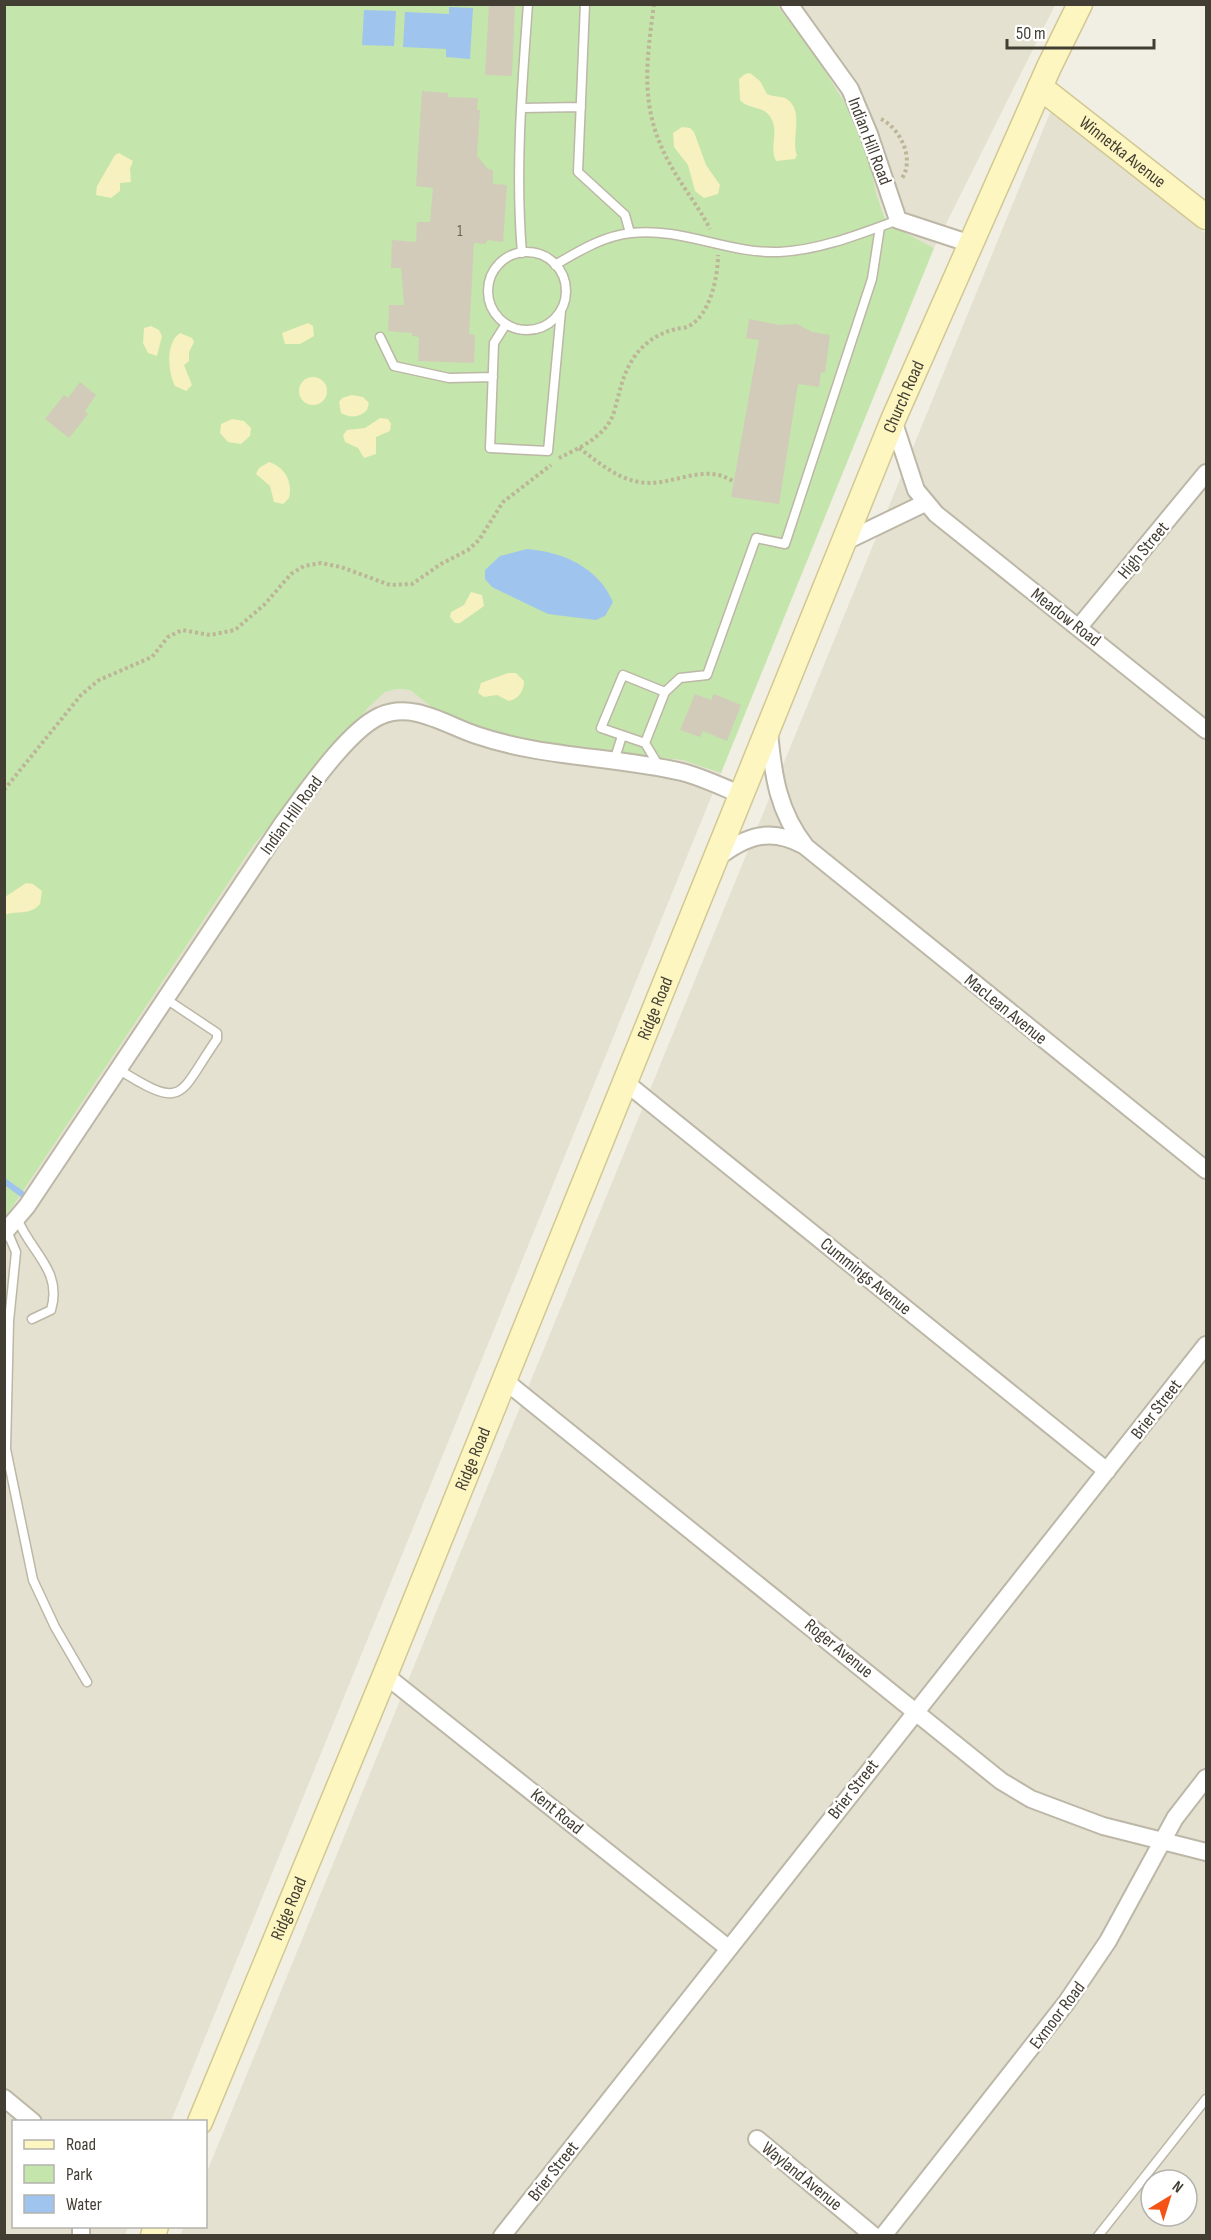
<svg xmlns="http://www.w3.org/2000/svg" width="1211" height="2240" font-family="'Sofia Sans Condensed',sans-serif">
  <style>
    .residential { fill: #e5e1d1; fill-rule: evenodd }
    .green { fill: #c4e5ac }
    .sand { fill: #f6f1be }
    .water { fill: #9fc4ee }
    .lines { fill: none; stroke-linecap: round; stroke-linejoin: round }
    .stream { stroke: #9fc4ee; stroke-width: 6 }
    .building { fill: #d2cbb9 }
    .lane-casing { stroke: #bcb7a6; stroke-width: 11 }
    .street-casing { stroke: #bcb7a6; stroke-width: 20 }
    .secondary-casing { stroke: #d1c893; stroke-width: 27 }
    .path { stroke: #bdb597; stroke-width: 4; stroke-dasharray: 3 3; stroke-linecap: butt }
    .lane { stroke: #fff; stroke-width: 8 }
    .street { stroke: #fff; stroke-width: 16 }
    .secondary { stroke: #fdf6c1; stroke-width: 24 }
    .labels { text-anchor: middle; stroke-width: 5; stroke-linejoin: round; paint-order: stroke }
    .number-label { font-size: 15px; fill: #676154 }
    .street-label { font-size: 18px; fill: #433e33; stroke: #fff }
  </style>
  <rect width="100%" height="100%" fill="#f1eee3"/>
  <path class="residential" d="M777 5H1055L934 248 896 228 886 218 876 193 871 165 854 118 820 63Z
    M1052 108 1206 234V2235L180 2236 184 2227 206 2226V2174ZM1151 2180H1187V2216H1151Z
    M397 689 410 690 439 712 498 734 591 752 682 760 721 773 171 2121 14 2122V2226L128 2227 125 2235 5 2236V1218L253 846 369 707 385 692Z"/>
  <path class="green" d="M5 5H777L820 63 854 118 871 165 876 193 885 218 896 228 934 248 721 773 682 760 591 752 498 734 460 722 438 712 410 690 397 689 385 692 369 707 253 846 5 1218Z"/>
  <path class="sand" d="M750 73 760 81 767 94C773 97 780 96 785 98 806 109 790 139 797 155L795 159 776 161C769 148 779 132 771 118 764 105 748 110 740 100L739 79 745 74Z
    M682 127 690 128 694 132 706 165 720 185 718 194 704 198 695 191 688 165 674 147 673 133Z
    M119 153 133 161 130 169 131 182 120 183V191L111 198 96 195 97 186 115 155Z
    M308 323 313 326 314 336 300 344H285L282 333Z
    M151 326 159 330 162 336 157 356 148 353 143 343 144 328Z
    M180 333 192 338 194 342 189 352V361L184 365 192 385 186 391 175 386C168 372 165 343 180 333Z
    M299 391a14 14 0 1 1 28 0a14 14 0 1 1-28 0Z
    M352 395 363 397 369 403 367 410C359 418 350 418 341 413L339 402 342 398Z
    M380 418 388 419 391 424 390 431 376 437V454L364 458 358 448 345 442 343 435 347 430 365 428Z
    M232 419 244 421 251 428 250 436 241 444 228 442 220 433 221 424Z
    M269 462C285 467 293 482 289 498L283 504 274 502 270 486 256 474 259 468Z
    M471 592 482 595 484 606 460 623H455L450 617 451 612 464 605Z
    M508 673H516L524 681C524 690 519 699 509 701L497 695 484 697 478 693 481 683Z
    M26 883 33 884 42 891 40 904C30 916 17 910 5 915V897Z"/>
  <path class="water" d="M449 7 473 8 470 59 446 57V49L403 47 405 12 449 14Z
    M364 10 396 11 394 46 362 45Z
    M527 549C563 552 598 567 613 602L605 616 596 620 548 614 492 587 485 579V570L500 556Z"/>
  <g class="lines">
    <path class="stream" d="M4 1181 22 1194"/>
  </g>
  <path class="building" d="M489 4H515L512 76 485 75Z
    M422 91 448 93V97L478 98 477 110H480L477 156 488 169 493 170V184L507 185 503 242 488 240 485 244 474 243 469 334 475 335 474 363 418 361 419 337 412 336V333L388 331 389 305H404L401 268H391L392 240 416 242 417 222H430L433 188 416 186Z
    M749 319 779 325 797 324 812 332 830 335 825 373 821 372 819 387 798 384 779 504 731 497 759 340 746 338Z
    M80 382 96 395 85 411 88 414 69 438 45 419 64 395 68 398Z
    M695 694 711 700 714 694 741 705 727 741 703 731 700 737 680 730Z"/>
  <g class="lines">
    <defs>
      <path id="lane" d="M585 4 578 172 625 215 630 233
        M522 108 581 107
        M488 291a39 39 0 1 1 78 0a39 39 0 1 1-78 0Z
        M522 253C515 171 522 86 528 4
        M555 265C579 251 603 236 631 233 681 227 729 254 779 252 820 250 860 234 898 220
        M506 324 494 343 490 448 548 451 561 311
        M380 337 394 366 449 378 493 377
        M665 692 623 675 601 728 645 743 665 692 680 678 707 675 756 538 785 544 872 279 880 227
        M645 743 660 768
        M614 761 622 736
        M118 1069C186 1112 178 1095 217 1039V1033L166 999
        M17 1218C30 1252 63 1270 51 1310L32 1319
        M7 1231 16 1252 9 1321 6 1449 33 1580 55 1627 87 1682
        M1098 2236 1206 2099"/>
      <path id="street" d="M789 4 850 89 869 134 898 220 971 244
        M893 420 916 490 936 514 1206 730
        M844 542 925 503
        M1079 627 1206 473
        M769 732C773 775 778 812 806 847L1206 1170
        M717 858C746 836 770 827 803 845
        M625 1082 1107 1471
        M4 1233 27 1206 283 823C304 795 348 730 380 716 412 701 446 725 476 735 543 758 614 756 682 772 702 777 722 787 742 795
        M504 1380 1001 1781 1031 1799 1103 1826 1206 1852
        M385 1675 728 1948
        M4 2098 33 2122
        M757 2139 874 2236
        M81 2236V2226
        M502 2236 1206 1345
        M883 2236 1066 2003 1108 1941 1175 1818 1206 1778"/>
      <g id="secondary">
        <path id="s1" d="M1040 87 1206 217"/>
        <path id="s2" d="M200 2122 385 1675 893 420 1049 67 1080 4"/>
        <path d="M153 2236 156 2226"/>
      </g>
    </defs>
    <use href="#lane" class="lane-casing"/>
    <use href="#street" class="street-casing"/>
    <use href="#secondary" class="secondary-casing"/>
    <path class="path" d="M654 4C646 65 639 110 671 166 683 188 699 207 710 229
      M881 119C900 128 915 159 902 178
      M579 448C598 462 616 478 639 482 671 488 704 461 734 482
      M559 458C579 448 607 436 614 412 620 392 622 374 635 356 645 342 659 333 676 329 680 328 686 328 689 326 710 315 718 277 718 255
      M4 790 81 695 99 680 152 657 168 637 182 630 210 635 235 630 265 604 291 574 304 566 321 563 341 567 390 585 412 584 441 564 468 550 479 540 503 502 551 465"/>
    <use href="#lane" class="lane"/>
    <use href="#street" class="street"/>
    <use href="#secondary" class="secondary"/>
  </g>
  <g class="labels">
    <g class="number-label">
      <text x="460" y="236">1</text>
    </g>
    <g class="street-label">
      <text transform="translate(870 141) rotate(69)" y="6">Indian Hill Road</text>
      <text dy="6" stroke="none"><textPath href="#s1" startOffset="105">Winnetka Avenue</textPath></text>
      <text dy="6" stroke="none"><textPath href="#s2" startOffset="1863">Church Road</textPath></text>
      <text transform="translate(1143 550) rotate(-50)" y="6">High Street</text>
      <text transform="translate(1066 617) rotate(38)" y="6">Meadow Road</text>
      <text transform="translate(291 815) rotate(-54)" y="6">Indian Hill Road</text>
      <text dy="6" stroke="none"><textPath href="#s2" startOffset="1203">Ridge Road</textPath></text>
      <text transform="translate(1006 1009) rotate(39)" y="6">MacLean Avenue</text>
      <text transform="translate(866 1276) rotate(39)" y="6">Cummings Avenue</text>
      <text transform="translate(1156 1409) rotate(-52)" y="6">Brier Street</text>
      <text dy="6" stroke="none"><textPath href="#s2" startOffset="717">Ridge Road</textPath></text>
      <text transform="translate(839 1648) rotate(39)" y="6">Roger Avenue</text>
      <text transform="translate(853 1789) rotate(-52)" y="6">Brier Street</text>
      <text transform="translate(557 1811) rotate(39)" y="6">Kent Road</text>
      <text dy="6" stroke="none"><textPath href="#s2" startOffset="231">Ridge Road</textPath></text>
      <text transform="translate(1057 2015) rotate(-53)" y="6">Exmoor Road</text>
      <text transform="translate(553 2171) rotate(-52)" y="6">Brier Street</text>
      <text transform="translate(802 2176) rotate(39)" y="6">Wayland Avenue</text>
    </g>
  </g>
  <rect width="1211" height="2240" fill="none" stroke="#433e33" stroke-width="12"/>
  <rect x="12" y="2120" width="195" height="108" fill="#ffffff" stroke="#b4b2ad" stroke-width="1.5"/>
  <rect x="24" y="2140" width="30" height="9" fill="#fdf6c1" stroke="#b4b2ad" stroke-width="1.5"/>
  <text x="66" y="2150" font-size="18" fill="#433e33">Road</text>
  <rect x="24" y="2165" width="30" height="18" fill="#c4e5ac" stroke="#b4b2ad" stroke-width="1.5"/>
  <text x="66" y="2180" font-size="18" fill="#433e33">Park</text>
  <rect x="24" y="2195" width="30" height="18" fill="#9fc4ee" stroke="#b4b2ad" stroke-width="1.5"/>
  <text x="66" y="2210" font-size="18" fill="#433e33">Water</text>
  <g transform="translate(1169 2198) rotate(38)"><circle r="28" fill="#ffffff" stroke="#b4b2ad" stroke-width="1.5"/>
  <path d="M0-4.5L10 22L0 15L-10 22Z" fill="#f55316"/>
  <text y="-9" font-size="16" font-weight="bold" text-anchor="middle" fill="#433e33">N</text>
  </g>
  <path d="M1007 39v9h147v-9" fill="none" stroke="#433e33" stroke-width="3"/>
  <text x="1016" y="39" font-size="18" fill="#433e33" stroke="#ffffff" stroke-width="4.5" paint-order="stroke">50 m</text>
</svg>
